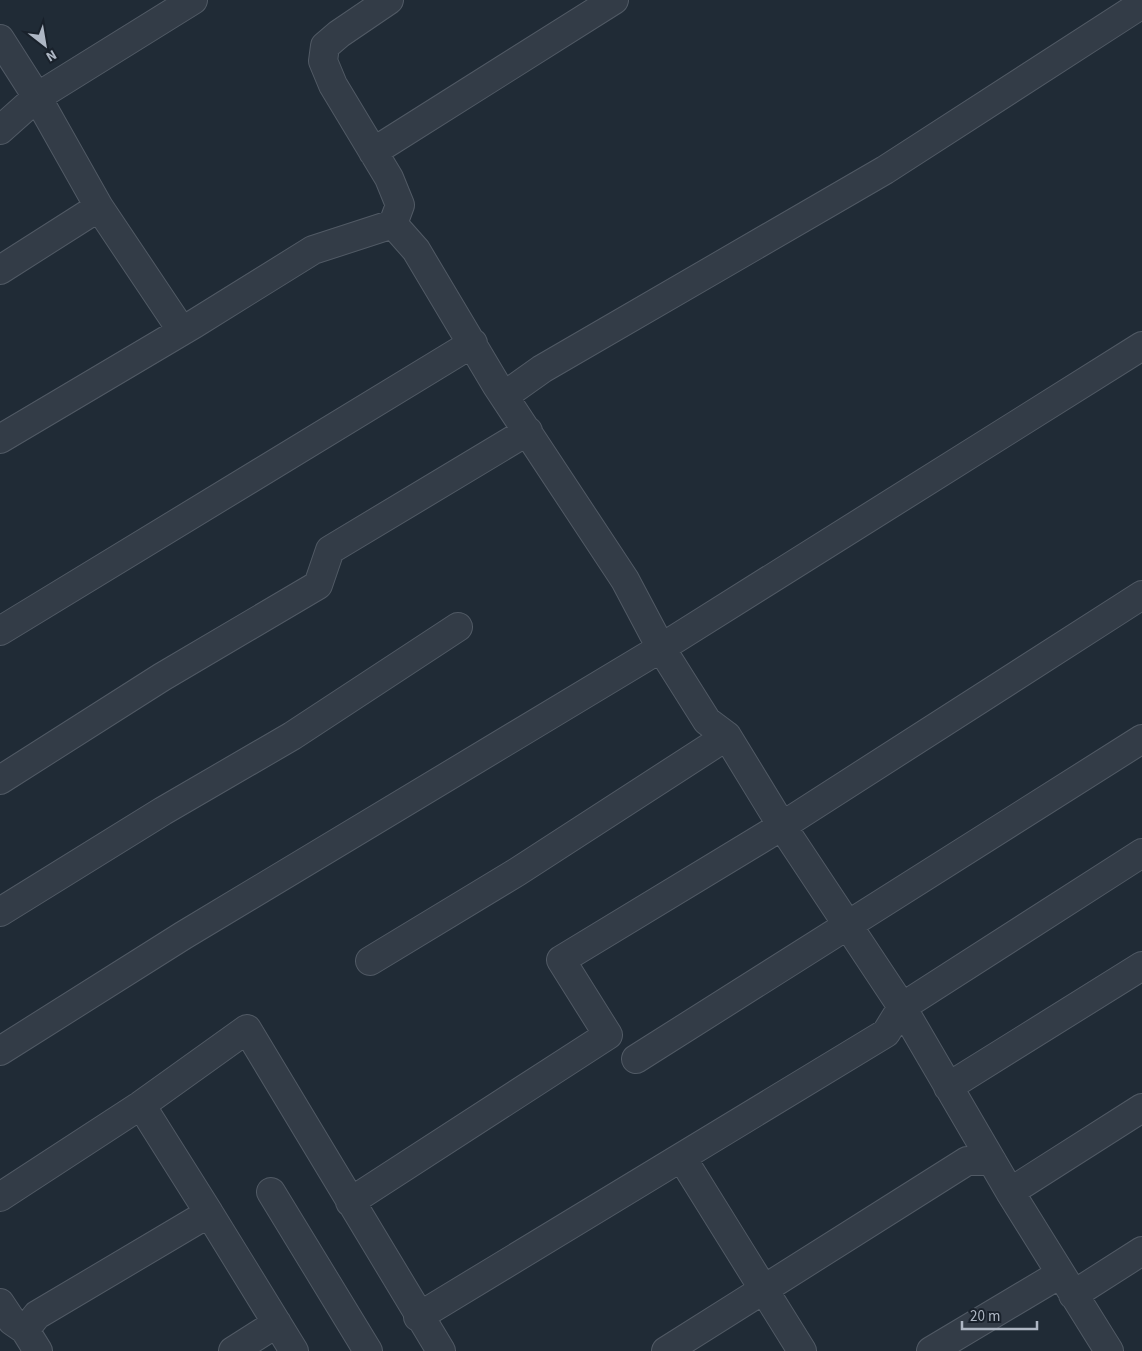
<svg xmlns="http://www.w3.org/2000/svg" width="1142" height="1351" font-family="'Source Sans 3',sans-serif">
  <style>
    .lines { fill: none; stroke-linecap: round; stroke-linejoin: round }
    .minor-casing { stroke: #515a65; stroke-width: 30 }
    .minor { stroke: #333c47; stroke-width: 28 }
  </style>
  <rect width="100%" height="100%" fill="#202b36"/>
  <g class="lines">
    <defs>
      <path id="minor" d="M389 0 339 34 325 46 323 61 333 85 389 178 400 205 393 224
        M0 39 37 97 99 207 182 331
        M0 130 37 97 193 0
        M373 152 614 0
        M0 270 99 207
        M504 396 542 369 885 170 1142 4
        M0 439 194 324 313 250 393 224 416 250 497 386 625 580 661 648 707 721 727 736 782 826 902 1007 1010 1192 1109 1351
        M0 631 473 343
        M0 780 162 677 318 585 330 550 528 431
        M0 912 163 811 292 736 458 627
        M370 961 517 872 727 736
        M0 1051 184 935 661 648 1142 346
        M636 1059 1142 739
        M948 1087 1142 966
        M141 1105 247 1029 441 1351
        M682 1158 802 1351
        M271 1192 368 1351
        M1010 1192 1142 1108
        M0 1197 141 1105 209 1213
        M350 1202 608 1035 561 960 782 826 1142 595
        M1073 1295 1142 1251
        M0 1303 12 1321 25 1330
        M418 1317 886 1033 902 1007 1142 853
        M38 1351 25 1330 37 1315 209 1213 294 1351
        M233 1351 277 1323
        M666 1351 967 1161H992
        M931 1351 1060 1274"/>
    </defs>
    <use href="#minor" class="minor-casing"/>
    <use href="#minor" class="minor"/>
  </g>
  <g transform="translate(45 45) rotate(149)" stroke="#19212b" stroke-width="4" paint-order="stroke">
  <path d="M0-4L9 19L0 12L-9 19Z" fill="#aeb7c4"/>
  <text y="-8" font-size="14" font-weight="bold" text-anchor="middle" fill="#aeb7c4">N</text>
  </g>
  <path d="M962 1321v8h75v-8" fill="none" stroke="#aeb7c4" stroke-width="2.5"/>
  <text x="970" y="1321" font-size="15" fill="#aeb7c4" stroke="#19212b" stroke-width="4" paint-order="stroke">20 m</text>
</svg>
